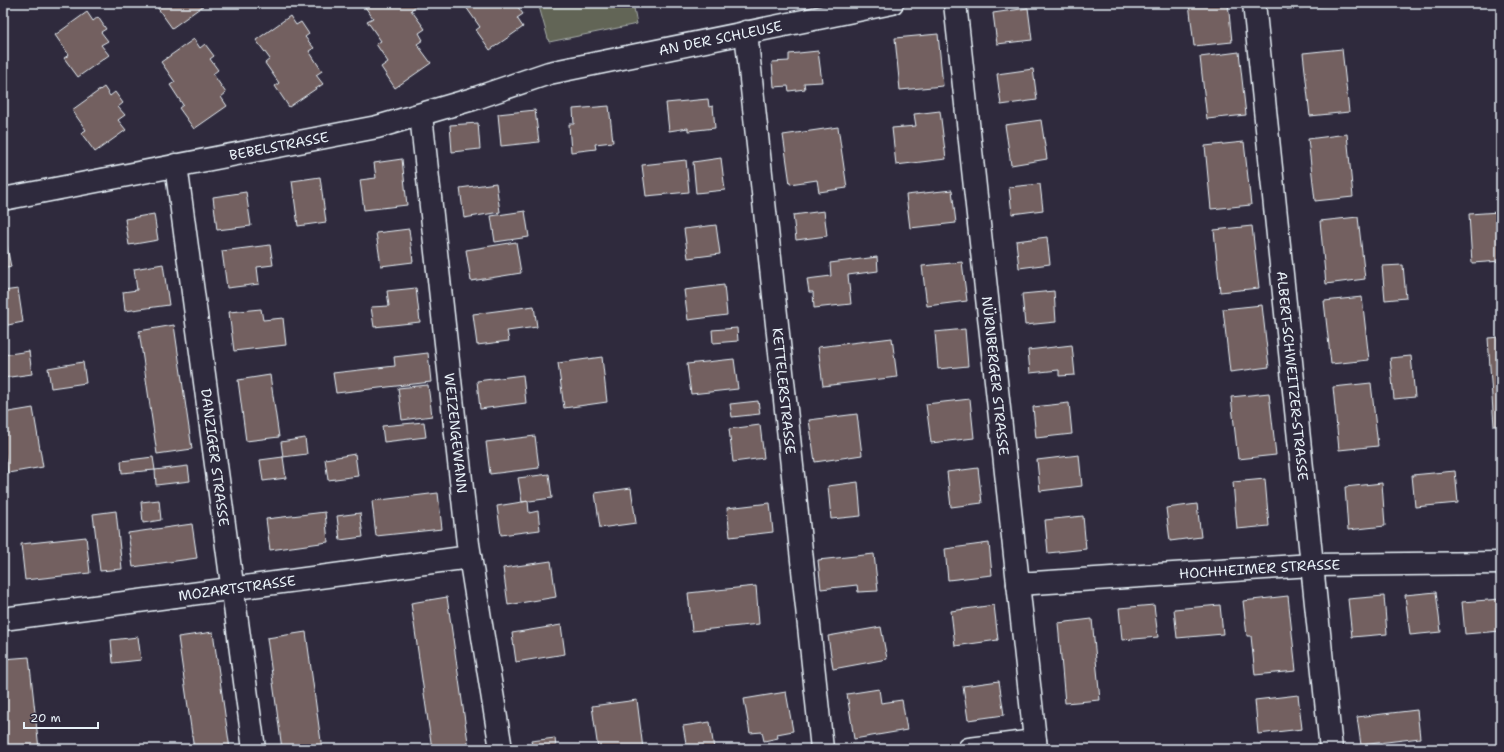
<svg xmlns="http://www.w3.org/2000/svg" width="1504" height="752" font-family="'Shantell Sans',sans-serif">
  <style>
    .green { fill: #626557; stroke: #a5aba8 }
    .building { fill: #736160; stroke: #e8f1f8 }
    .lines { fill: none; stroke-linecap: round; stroke-linejoin: round }
    .minor-casing { stroke: #e8f1f8; stroke-width: 25 }
    .minor { stroke: #2f2a3d; stroke-width: 22 }
    .labels { text-anchor: middle; stroke-width: 3; stroke-linejoin: round; paint-order: stroke }
    .street-label { font-size: 14px; fill: #e8f1f8; stroke: #2f2a3d }
  </style>
  <rect width="100%" height="100%" fill="#2f2a3d"/>
  <filter id="ink" filterUnits="userSpaceOnUse"><feTurbulence type="fractalNoise" baseFrequency=".025" numOctaves="2"/><feDisplacementMap in="SourceGraphic" scale="8" xChannelSelector="R" yChannelSelector="G"/><feConvolveMatrix kernelMatrix="1 2 1 2 8 2 1 2 1" color-interpolation-filters="sRGB"/></filter>
  <g filter="url(#ink)">
    <path class="green" d="M538 3H633L637 24 549 42Z"/>
    <path class="building" d="M163 3H207L172 28 157 7Z
      M362 3H414L416 6 411 10 425 29 419 33 423 40 417 44 431 63 395 88 381 67 388 62 376 44 381 41 367 21 373 18Z
      M472 3H515L523 14 517 18 523 27 490 50 476 30 480 27 466 7Z
      M1189 3H1228L1232 42 1194 46Z
      M1287 3H1357L1287 9Z
      M1028 8 1032 40 997 44 993 13Z
      M87 12 93 21 98 17 106 29 101 32 108 41 101 45 109 55 78 77 64 58 69 55 55 35Z
      M290 16 296 25 301 22 309 34 305 37 314 48 309 51 322 71 316 75 323 84 289 107 275 86 279 83 265 63 270 59 256 40Z
      M938 34 943 86 900 90 895 38Z
      M194 39 200 48 205 44 214 56 210 59 218 70 213 74 226 93 221 97 227 106 194 129 179 108 183 105 170 85 175 82 161 62Z
      M1342 49 1349 112 1310 116 1303 53Z
      M818 51 822 82 804 83 805 89 789 91 788 86 774 87 772 62 789 61V54Z
      M1239 52 1246 115 1207 119 1200 57Z
      M1033 69 1037 100 1001 105 997 74Z
      M104 87 110 96 115 92 123 103 118 107 125 115 118 120 126 130 95 152 81 133 86 130 72 110Z
      M708 99 709 107 713 106 715 128 688 131V128L669 131 666 103Z
      M609 106 613 142 595 144 596 149 571 152 569 124H574L573 109Z
      M535 110 539 142 501 146 498 114Z
      M940 111 946 159 896 165 892 128 916 126 914 114Z
      M1041 120 1047 159 1011 165 1005 125Z
      M478 123 480 149 452 152 450 125Z
      M838 127 847 188 819 192 817 180 790 184 783 135Z
      M1347 134 1353 197 1315 201 1308 139Z
      M1244 142 1251 205 1211 209 1205 146Z
      M721 158 725 190 696 193 693 162Z
      M402 159 407 205 364 210 360 180 376 178 374 163Z
      M686 160 689 192 646 196 642 165Z
      M320 177 326 222 298 226 292 181Z
      M496 183 500 212 464 218 460 188Z
      M1040 184 1043 210 1012 214 1009 187Z
      M952 190 956 223 910 228 906 195Z
      M246 192 251 226 217 230 213 197Z
      M525 211 529 237 495 242 491 216Z
      M824 211 827 236 796 240 793 215Z
      M1499 212 1501 261 1472 263 1469 214Z
      M154 214 158 240 129 245 125 219Z
      M1358 217 1365 279 1326 284 1320 221Z
      M716 225 720 254 688 258 684 229Z
      M1252 226 1259 288 1220 292 1214 230Z
      M409 229 413 262 381 266 376 233Z
      M1047 237 1050 264 1019 268 1016 241Z
      M3 242H6L11 267 3 269Z
      M516 242 521 273 471 281 466 250Z
      M270 245 273 265 257 267 259 284 227 288 222 251Z
      M877 257 878 271 848 275 851 304 814 308 813 292H809L807 279 831 276 830 263Z
      M962 262 967 301 927 306 922 266Z
      M163 264 169 305 125 311 123 292 137 290 134 269Z
      M1403 265 1406 298 1385 300 1382 266Z
      M724 285 727 315 688 320 684 290Z
      M416 288 420 322 374 327 371 307 389 306 387 291Z
      M18 289 23 322 3 326V291Z
      M1054 291 1056 322 1025 325 1022 294Z
      M1362 297 1369 360 1331 364 1324 301Z
      M1262 305 1269 367 1230 372 1223 309Z
      M534 306 537 327 507 331 509 341 477 345 473 314Z
      M261 309 263 320 283 318 286 345 234 351 229 312Z
      M174 325 192 449 157 454 139 331Z
      M737 328 738 341 713 343 712 330Z
      M965 329 968 366 938 369 935 332Z
      M1501 337V426H1494L1488 338Z
      M892 338 897 377 823 386 818 347Z
      M1072 345 1075 375 1059 376V370L1030 373 1028 350Z
      M29 351 32 374 3 378V355Z
      M428 353 431 382 336 393 333 373 395 366 394 357Z
      M1411 356 1415 397 1394 399 1390 358Z
      M602 357 607 402 564 408 558 363Z
      M734 359 738 389 691 394 687 364Z
      M83 362 86 383 51 388 48 368Z
      M270 375 279 437 246 441 238 380Z
      M523 375 526 403 480 409 477 381Z
      M1371 383 1378 446 1339 450 1333 387Z
      M428 385 432 416 402 420 398 388Z
      M1269 393 1276 455 1238 459 1231 397Z
      M970 399 974 438 931 443 926 404Z
      M758 401 760 414 732 417 730 404Z
      M1069 403 1072 434 1036 438 1033 407Z
      M33 408 43 467 8 473 3 444V413Z
      M857 414 862 455 815 462 809 420Z
      M424 422 426 437 384 442 382 426Z
      M760 425 764 458 733 462 729 429Z
      M535 436 539 468 490 474 486 442Z
      M305 438 307 454 283 457 281 442Z
      M355 454 358 476 328 480 325 459Z
      M1079 455 1082 486 1040 491 1037 460Z
      M153 457 155 470 122 473 121 461Z
      M283 457 286 478 263 481 260 460Z
      M188 466 190 481 156 485 155 470Z
      M978 468 982 503 951 507 947 472Z
      M1455 471 1458 503 1415 507 1412 475Z
      M549 474 552 498 522 502 518 478Z
      M1265 479 1269 526 1237 529 1233 482Z
      M858 482 861 516 831 519 828 486Z
      M1382 483 1385 526 1348 530 1345 487Z
      M631 488 636 523 600 528 595 493Z
      M438 493 442 529 376 536 372 501Z
      M159 500 161 520 143 523 141 502Z
      M528 501 529 513 538 511 540 530 501 535 497 506Z
      M770 503 773 532 730 537 727 508Z
      M1197 504 1201 537 1170 541 1166 508Z
      M116 511 122 569 100 571 93 514Z
      M325 512 328 542 270 550 266 519Z
      M360 513 363 537 340 540 337 516Z
      M1083 516 1086 549 1048 553 1045 520Z
      M192 524 197 558 133 567 128 533Z
      M86 537 90 573 25 580 21 544Z
      M989 543 992 575 948 580 945 549Z
      M874 554 878 591 858 592 857 585 821 589 818 560Z
      M551 561 556 597 508 605 503 568Z
      M756 586 759 624 692 631 688 593Z
      M1436 592 1441 632 1410 635 1405 595Z
      M1288 596 1296 671 1255 675 1251 636H1247L1243 601Z
      M1384 596 1387 634 1352 637 1348 599Z
      M447 597 469 749H432L411 603Z
      M1501 599V631L1465 634 1462 602Z
      M994 605 998 640 955 646 951 611Z
      M1154 605 1158 637 1122 640 1119 608Z
      M1220 605 1223 634 1177 638 1174 609Z
      M1092 619 1100 700 1065 703 1058 623Z
      M561 625 565 654 516 662 512 633Z
      M881 627 887 659 833 669 828 636Z
      M213 632 230 749H194L178 637Z
      M306 632 322 749H282L267 638Z
      M138 637 141 660 113 663 111 640Z
      M29 657 39 749H3V659Z
      M999 681 1004 715 968 720 963 686Z
      M879 689 881 703 902 700 907 730 854 739 847 694Z
      M786 692 793 731 777 734 778 738 764 741 762 732 750 733 744 699Z
      M1298 695 1302 729 1258 734 1255 700Z
      M637 700 643 749H598L592 706Z
      M1417 710 1420 738 1361 745 1357 717Z
      M710 722 714 749H687L683 726Z
      M555 738 556 749H525V746L532 745 531 741Z"/>
    <g class="lines">
      <defs>
        <g id="minor">
          <path id="s1" d="M955 3 1036 749"/>
          <path id="s2" d="M1254 3 1331 749"/>
          <path id="s3" d="M746 32 822 749"/>
          <path id="s4" d="M421 115 468 544 501 749"/>
          <path id="s5" d="M176 165 254 749"/>
          <path id="s6" d="M3 199 377 127 473 99 549 73 892 3"/>
          <path id="s7" d="M1018 584 1312 565 1501 563"/>
          <path id="s8" d="M3 619 470 557"/>
          <path d="M969 749 1035 741"/>
        </g>
      </defs>
      <use href="#minor" class="minor-casing"/>
      <use href="#minor" class="minor"/>
    </g>
  </g>
  <g class="labels">
    <g class="street-label">
      <text dy="5" stroke="none"><textPath href="#s6" startOffset="736">AN DER SCHLEUSE</textPath></text>
      <text dy="5" stroke="none"><textPath href="#s6" startOffset="281">BEBELSTRASSE</textPath></text>
      <text dy="5" stroke="none"><textPath href="#s1" startOffset="375">NÜRNBERGER STRASSE</textPath></text>
      <text dy="5" stroke="none"><textPath href="#s2" startOffset="375">ALBERT-SCHWEITZER-STRASSE</textPath></text>
      <text dy="5" stroke="none"><textPath href="#s3" startOffset="361">KETTELERSTRASSE</textPath></text>
      <text dy="5" stroke="none"><textPath href="#s4" startOffset="320">WEIZENGEWANN</textPath></text>
      <text dy="5" stroke="none"><textPath href="#s5" startOffset="295">DANZIGER STRASSE</textPath></text>
      <text dy="5" stroke="none"><textPath href="#s7" startOffset="242">HOCHHEIMER STRASSE</textPath></text>
      <text dy="5" stroke="none"><textPath href="#s8" startOffset="236">MOZARTSTRASSE</textPath></text>
    </g>
  </g>
  <rect width="1504" height="752" fill="none" stroke="#2f2a3d" stroke-width="16"/>
  <rect x="8" y="8" width="1488" height="736" fill="none" stroke="#e8f1f8" stroke-width="1.5" filter="url(#ink)"/>
  <path d="M24 722v6h74v-6" fill="none" stroke="#e8f1f8" stroke-width="2"/>
  <text x="30" y="722" font-size="12" fill="#e8f1f8" stroke="#2f2a3d" stroke-width="3" paint-order="stroke">20 m</text>
</svg>
